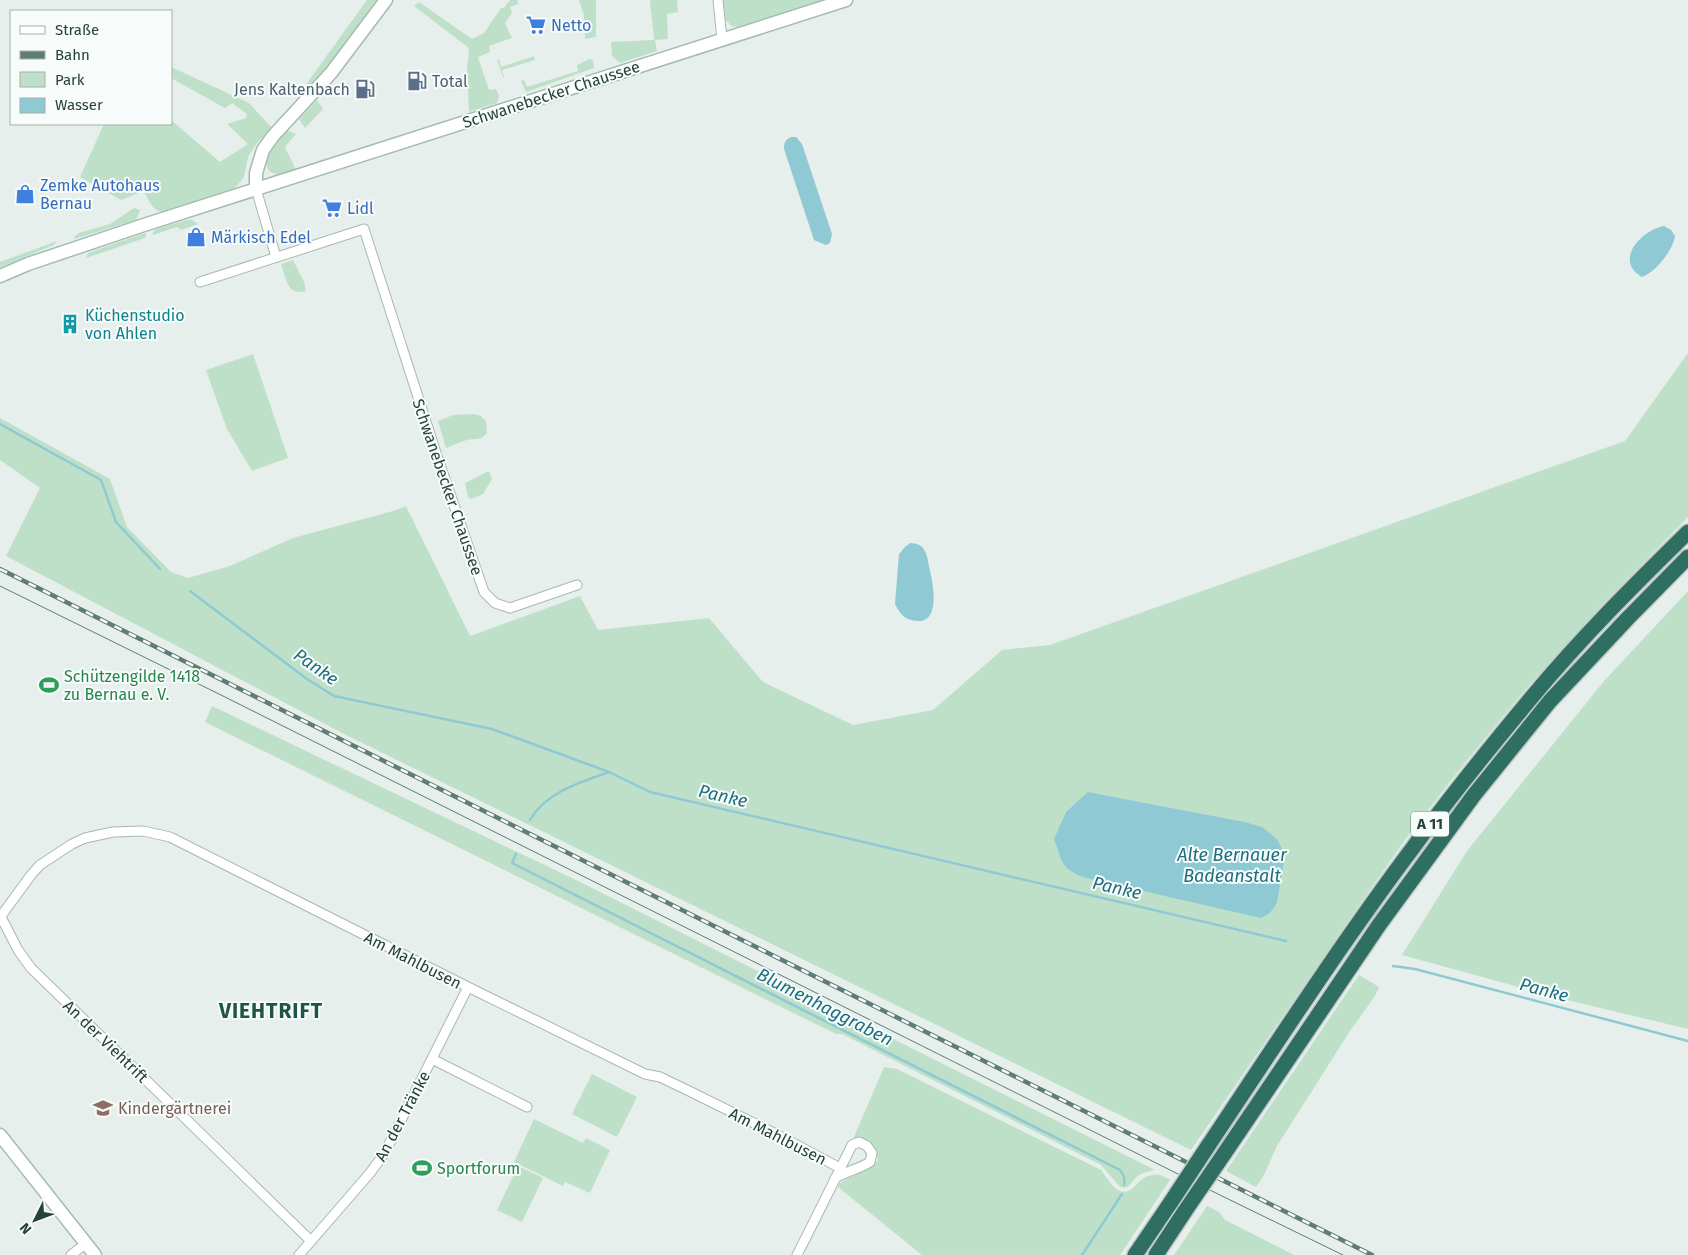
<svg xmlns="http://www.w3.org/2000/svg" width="1688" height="1255" font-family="'Fira Sans',sans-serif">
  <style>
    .green { fill: #bfe0c8; fill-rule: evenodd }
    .water { fill: #8ec9d4 }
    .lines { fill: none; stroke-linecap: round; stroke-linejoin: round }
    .stream { stroke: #8ec9d4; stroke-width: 2.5 }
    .minor-casing { stroke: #a8b8b2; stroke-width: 11 }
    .secondary-casing { stroke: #a4bbb3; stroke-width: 15 }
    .motorway-casing { stroke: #c2cac8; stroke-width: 18 }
    .minor { stroke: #fff; stroke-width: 9 }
    .secondary { stroke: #fff; stroke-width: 12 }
    .motorway { stroke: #2f6f62; stroke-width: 15 }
    .tram { stroke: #5f7d75; stroke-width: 1 }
    .rail-casing { stroke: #5f7d75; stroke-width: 4.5 }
    .rail { stroke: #f7fbf9; stroke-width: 2.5; stroke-dasharray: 8; stroke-linecap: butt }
    .motorway-bridge-casing { stroke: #c2cac8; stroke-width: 18; stroke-linecap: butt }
    .motorway-bridge { stroke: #2f6f62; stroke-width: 15 }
    .labels { text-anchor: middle; stroke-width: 4; stroke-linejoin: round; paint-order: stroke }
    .shield { fill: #f7fbf9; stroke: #637a73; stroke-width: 1 }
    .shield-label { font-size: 15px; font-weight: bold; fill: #24423a }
    .shop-label { font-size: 16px; fill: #366cbe; stroke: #f7fbf9; text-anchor: start }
    .service-label { font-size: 16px; fill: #4e5e75; stroke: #f7fbf9; text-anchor: start }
    .street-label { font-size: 16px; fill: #24423a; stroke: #f7fbf9 }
    .culture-label { font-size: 16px; fill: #0d838f; stroke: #f7fbf9; text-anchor: start }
    .leisure-label { font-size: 16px; fill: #27864d; stroke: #f7fbf9; text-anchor: start }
    .education-label { font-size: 16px; fill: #785e54; stroke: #f7fbf9; text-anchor: start }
    .water-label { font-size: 18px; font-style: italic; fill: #1c6f80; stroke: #f7fbf9 }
    .district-label { font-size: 21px; font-weight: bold; letter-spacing: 1px; fill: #1f5548; stroke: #f7fbf9 }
  </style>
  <rect width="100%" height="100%" fill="#e6efeb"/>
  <path class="green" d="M367 0H379L311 90 307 83Z
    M510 0H517L518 4 510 7 512 13 505 23 512 38 489 46 490 52 478 57 489 90 496 89 499 96 497 103 469 112 467 70 469 48 414 6 419 2 472 39 484 33 501 8H504Z
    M579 0H596V37L585 39 584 16Z
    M650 0H679L677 1 678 12 667 14 668 39 655 40 657 51 620 63 612 56 611 42 654 40Z
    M722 0H830L742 28 732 26 724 19Z
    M534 56 535 60 502 70 504 77H503L497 60 499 59 501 67Z
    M589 59 593 60 594 68 526 92 521 81 524 80 527 87 578 71 577 65Z
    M171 67 249 103 272 128 257 143 248 157 244 177 235 188 168 213C154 213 150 203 144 191L121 200 80 177 104 124H171V120L220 162 248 144 227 124 246 118 247 114 232 103 225 108 171 78Z
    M317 100 323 109 305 128 299 119Z
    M287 130 296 134 285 147 296 170C290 172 283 175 277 174 261 173 267 154 273 145 277 140 282 135 287 130Z
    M134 208 140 210 136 220 74 239 75 236 79 233 110 224Z
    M187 220H192L198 224 181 230 177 227 153 235V232L156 229Z
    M145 233 146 235 145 238 86 258 88 253Z
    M57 241 54 245 0 267V262Z
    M293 260 304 282 306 291C287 296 286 278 281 264Z
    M1688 353V517L1605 602 1525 690 1464 764 1407 837 1367 894 1191 1150 344 734 6 556 40 488 0 460V418L110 479 127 527 171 572 188 578 230 566 293 538 393 511 406 506 470 636 580 596 598 630 709 618 763 682 853 725 933 710 1002 650 1050 645 1625 441ZM1088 792 1245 822 1262 827Z
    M253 354 288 458 252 471 227 429 206 370Z
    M474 414 481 416 486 421 487 433C481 441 475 438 467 440 460 442 453 445 446 448L438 421 453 415Z
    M489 471 492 479 483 494 471 499 468 497 465 483Z
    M1688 591V1029L1563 999 1402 955 1467 851 1604 681Z
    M212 706 580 882 1155 1170C1149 1171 1142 1173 1138 1176 1131 1181 1130 1190 1120 1187L1101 1165 842 1034H836L205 722Z
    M1359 975 1379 987 1375 996 1350 1031 1277 1146 1264 1175 1256 1187 1226 1171Z
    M884 1067 897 1069 1101 1170C1107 1178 1118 1198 1130 1190 1138 1185 1138 1180 1148 1176 1152 1175 1156 1174 1160 1175 1163 1176 1167 1178 1170 1180L1120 1255H922L838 1187 839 1184C852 1174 867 1174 878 1160 876 1147 868 1138 853 1139Z
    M592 1074 637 1097 617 1137 572 1114Z
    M534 1119 583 1143 586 1138 610 1150 590 1193 565 1182 563 1186 514 1162Z
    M518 1166 543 1178 522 1222 497 1210Z
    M1207 1206 1219 1212 1225 1220 1294 1255H1174Z"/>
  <path class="water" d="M791 137H796L802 144 832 234 830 243 826 245 814 240 784 149C784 143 785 140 791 137Z
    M1664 226 1671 230 1675 236C1673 250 1656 272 1642 277 1613 260 1642 230 1664 226Z
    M910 543C914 543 918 544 921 546 928 552 928 563 930 571 934 588 941 628 911 620 903 618 899 612 895 604L899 554 904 548Z
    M1088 792 1245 822 1262 827 1277 839 1285 855 1277 903 1270 913 1261 918 1086 878C1060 869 1063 862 1054 839L1066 812Z"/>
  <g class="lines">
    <path class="stream" d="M0 424 101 480 116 522 160 569
      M190 591 307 679 334 696 492 729 609 772 650 792 1286 941
      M530 820C546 792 581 782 609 772
      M516 854 512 863 1120 1170C1124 1175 1125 1178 1124 1185
      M1393 966 1415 969 1688 1041
      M1082 1255 1122 1194"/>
    <defs>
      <path id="minor" d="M718 0 722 39
        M256 189 276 257
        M200 282 364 229 437 456 484 592 495 603 510 608 577 585
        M0 915 18 950 31 968 311 1241
        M1 916 31 875 40 865 72 844 85 838 113 832 143 831 170 837 468 987 645 1074 660 1077 685 1089 778 1135 840 1168
        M432 1059 527 1107
        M71 1255 85 1244
        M299 1255 370 1173 384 1154 468 987
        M797 1255C816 1218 834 1181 852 1145L859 1142 867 1146 872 1153 870 1162C859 1169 847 1171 835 1178"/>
      <path id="secondary" d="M256 189V173L263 150 273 136 331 73 386 0
        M0 276 28 264 147 224 846 0
        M0 1135 95 1255"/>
      <path id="motorway" d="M1208 1146C1276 1044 1342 942 1415 845 1452 794 1492 745 1532 697 1580 639 1634 585 1688 532
        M1224 1154 1379 925 1474 795 1550 701 1628 618 1688 557
        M1135 1255 1171 1202
        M1156 1255 1185 1211"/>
    </defs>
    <use href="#minor" class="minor-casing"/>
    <use href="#secondary" class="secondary-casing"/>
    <use href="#motorway" class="motorway-casing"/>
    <use href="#minor" class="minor"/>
    <use href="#secondary" class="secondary"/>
    <use href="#motorway" class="motorway"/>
    <path class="tram" d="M0 586 223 696 1224 1197 1343 1255"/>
    <defs>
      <path id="rail" d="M0 569 1372 1255"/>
    </defs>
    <use href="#rail" class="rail-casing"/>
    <use href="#rail" class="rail"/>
    <defs>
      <path id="motorway-bridge" d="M1171 1202 1208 1146
        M1185 1211 1224 1154"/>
    </defs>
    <use href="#motorway-bridge" class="motorway-bridge-casing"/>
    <use href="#motorway-bridge" class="motorway-bridge"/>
  </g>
  <defs>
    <symbol id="supermarket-bare" viewBox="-9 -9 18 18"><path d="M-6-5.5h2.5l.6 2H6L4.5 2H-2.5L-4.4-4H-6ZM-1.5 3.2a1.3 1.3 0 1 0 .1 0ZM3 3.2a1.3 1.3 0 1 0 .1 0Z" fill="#3f7fe0" stroke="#f7fbf9" stroke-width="2.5" paint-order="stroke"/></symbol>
    <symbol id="fuel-bare" viewBox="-9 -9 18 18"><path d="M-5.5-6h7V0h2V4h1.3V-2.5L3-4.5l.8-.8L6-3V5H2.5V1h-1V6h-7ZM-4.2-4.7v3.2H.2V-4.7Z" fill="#5c6f8a" stroke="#f7fbf9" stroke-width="2.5" paint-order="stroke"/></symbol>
    <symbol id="shop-bare" viewBox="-9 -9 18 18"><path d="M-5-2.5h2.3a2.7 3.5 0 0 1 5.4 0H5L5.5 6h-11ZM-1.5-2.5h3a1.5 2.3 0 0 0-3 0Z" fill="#3f7fe0" stroke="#f7fbf9" stroke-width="2.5" paint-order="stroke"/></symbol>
    <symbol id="building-bare" viewBox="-9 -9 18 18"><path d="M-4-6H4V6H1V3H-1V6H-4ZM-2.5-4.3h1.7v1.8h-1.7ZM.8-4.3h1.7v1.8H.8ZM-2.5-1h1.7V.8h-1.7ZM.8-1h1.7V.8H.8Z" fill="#0f9aa8" stroke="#f7fbf9" stroke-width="2.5" paint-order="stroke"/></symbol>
    <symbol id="stadium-bare" viewBox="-9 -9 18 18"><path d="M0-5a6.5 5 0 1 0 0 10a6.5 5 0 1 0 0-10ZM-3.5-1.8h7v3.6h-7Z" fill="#2e9e5b" stroke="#f7fbf9" stroke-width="2.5" paint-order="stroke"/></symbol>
    <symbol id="school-bare" viewBox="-9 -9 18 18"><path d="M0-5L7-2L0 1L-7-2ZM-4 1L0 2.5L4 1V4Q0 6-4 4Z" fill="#8d6e63" stroke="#f7fbf9" stroke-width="2.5" paint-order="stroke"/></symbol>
  </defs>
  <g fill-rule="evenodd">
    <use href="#supermarket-bare" x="522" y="11" width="28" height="28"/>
    <use href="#fuel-bare" x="403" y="67" width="28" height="28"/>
    <use href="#fuel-bare" x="351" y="75" width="28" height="28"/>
    <use href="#shop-bare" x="11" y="180" width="28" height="28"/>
    <use href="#supermarket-bare" x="318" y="194" width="28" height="28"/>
    <use href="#shop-bare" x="182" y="223" width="28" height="28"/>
    <use href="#building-bare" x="56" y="310" width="28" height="28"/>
    <use href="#stadium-bare" x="35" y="671" width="28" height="28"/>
    <use href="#school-bare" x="89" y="1094" width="28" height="28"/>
    <use href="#stadium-bare" x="408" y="1154" width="28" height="28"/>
  </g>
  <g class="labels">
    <rect class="shield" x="1411" y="811.5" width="38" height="25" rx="4"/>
    <g class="shield-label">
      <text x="1430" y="829">A 11</text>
    </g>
    <g class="shop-label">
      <text x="551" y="31">Netto</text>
      <text x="40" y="191">Zemke Autohaus<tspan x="40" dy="18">Bernau</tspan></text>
      <text x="347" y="214">Lidl</text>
      <text x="211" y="243">Märkisch Edel</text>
    </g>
    <g class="service-label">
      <text x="432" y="87">Total</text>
      <text x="350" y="95" text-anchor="end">Jens Kaltenbach</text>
    </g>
    <g class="street-label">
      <text transform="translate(551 94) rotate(-18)" y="6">Schwanebecker Chaussee</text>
      <text transform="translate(448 487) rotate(71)" y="6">Schwanebecker Chaussee</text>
      <text transform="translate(413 960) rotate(27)" y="6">Am Mahlbusen</text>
      <text transform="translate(106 1041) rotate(44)" y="6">An der Viehtrift</text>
      <text transform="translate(402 1116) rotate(-62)" y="6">An der Tränke</text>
      <text transform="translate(778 1136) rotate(27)" y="6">Am Mahlbusen</text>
    </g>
    <g class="culture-label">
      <text x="85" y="321">Küchenstudio<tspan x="85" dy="18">von Ahlen</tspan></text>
    </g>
    <g class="leisure-label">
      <text x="64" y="682">Schützengilde 1418<tspan x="64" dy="18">zu Bernau e. V.</tspan></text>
      <text x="437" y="1174">Sportforum</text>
    </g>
    <g class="education-label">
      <text x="118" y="1114">Kindergärtnerei</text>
    </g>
    <g class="water-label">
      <text transform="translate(316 667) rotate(35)" y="6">Panke</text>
      <text transform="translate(723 796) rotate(13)" y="6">Panke</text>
      <text x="1232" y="861">Alte Bernauer<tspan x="1232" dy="21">Badeanstalt</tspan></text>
      <text transform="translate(1117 888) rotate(13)" y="6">Panke</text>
      <text transform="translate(1544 990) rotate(15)" y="6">Panke</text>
      <text transform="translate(825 1007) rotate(27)" y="6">Blumenhaggraben</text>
    </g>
    <g class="district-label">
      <text x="271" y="1018">VIEHTRIFT</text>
    </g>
  </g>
  <rect x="10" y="10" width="162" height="115" fill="#f7fbf9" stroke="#a3b1ad"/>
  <rect x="20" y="26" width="25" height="8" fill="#ffffff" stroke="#a3b1ad"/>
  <text x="55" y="35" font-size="15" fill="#24423a">Straße</text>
  <rect x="20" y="51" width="25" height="8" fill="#5f7d75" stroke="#a3b1ad"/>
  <text x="55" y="60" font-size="15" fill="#24423a">Bahn</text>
  <rect x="20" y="72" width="25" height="15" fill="#bfe0c8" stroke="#a3b1ad"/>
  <text x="55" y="85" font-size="15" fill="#24423a">Park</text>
  <rect x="20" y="98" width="25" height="15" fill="#8ec9d4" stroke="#a3b1ad"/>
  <text x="55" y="110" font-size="15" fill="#24423a">Wasser</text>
  <g transform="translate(35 1220) rotate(228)" stroke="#f7fbf9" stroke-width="4" paint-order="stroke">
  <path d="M0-4L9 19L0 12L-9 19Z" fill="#24423a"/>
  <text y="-8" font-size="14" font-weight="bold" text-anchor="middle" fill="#24423a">N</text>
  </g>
</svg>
